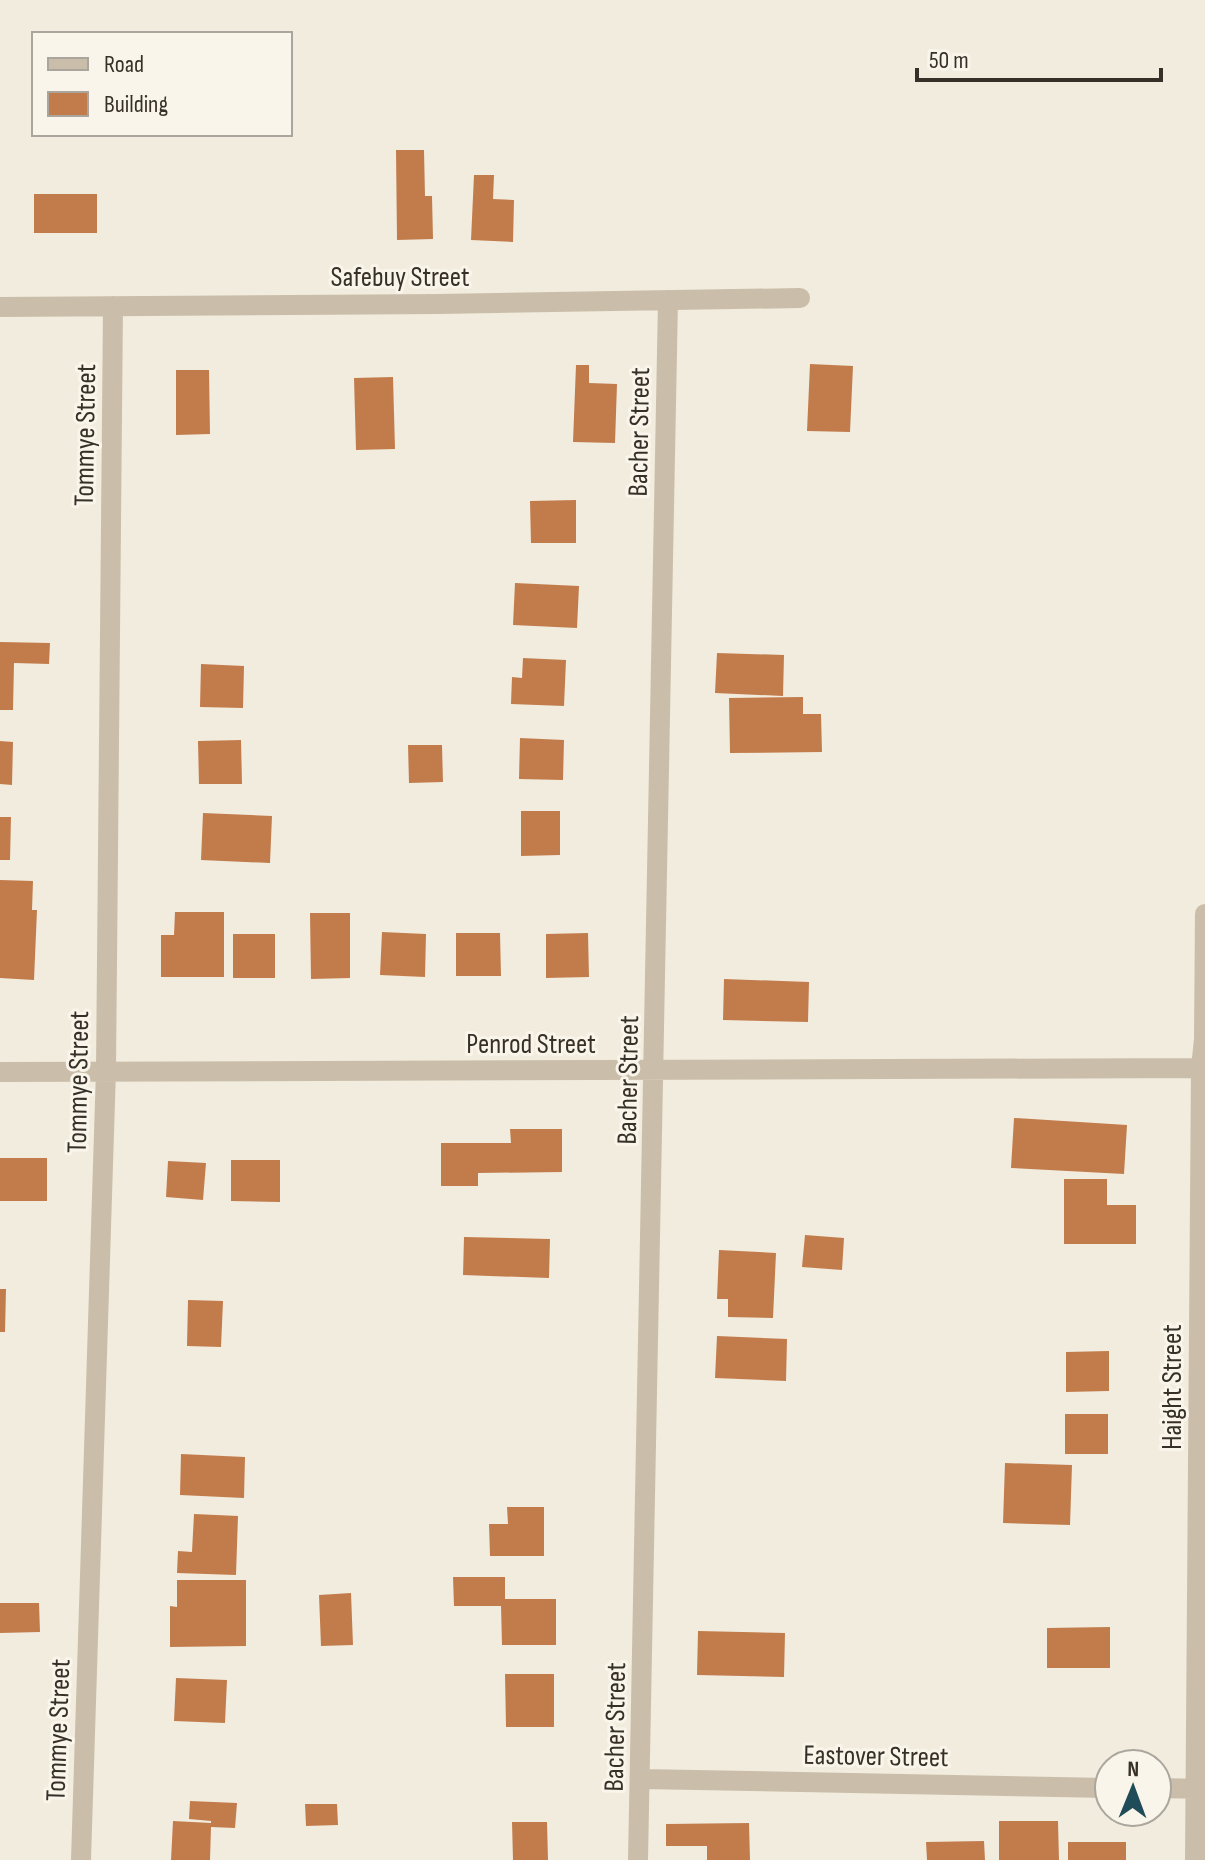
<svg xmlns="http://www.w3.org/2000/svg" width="1205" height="1860" font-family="'Sofia Sans Condensed',sans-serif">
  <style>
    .building { fill: #c27c4c }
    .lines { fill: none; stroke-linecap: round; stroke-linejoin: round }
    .minor { stroke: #cabeaa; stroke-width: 20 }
    .labels { text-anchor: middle; stroke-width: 6; stroke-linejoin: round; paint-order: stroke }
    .street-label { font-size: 28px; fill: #373029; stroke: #f9f5ea }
  </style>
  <rect width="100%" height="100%" fill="#f2ecde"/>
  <path class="building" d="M396 150H424L425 196H432L433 239 397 240Z
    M474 175H494L493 199 514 200 513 242 471 240Z
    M34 194H97V233H34Z
    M810 364 853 366 850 432 807 431Z
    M576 365H589V383L617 384 615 443 573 442Z
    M176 370H209L210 434 176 435Z
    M393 377 395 449 356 450 354 378Z
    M576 500V543H531L530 501Z
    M515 583 579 586 577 628 513 625Z
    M0 642 50 643 49 664 14 663 13 710H0Z
    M717 653 784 655 783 696 715 693Z
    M523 658 566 660 564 706 511 704 512 677 522 678Z
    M201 664 244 666 243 708 200 707Z
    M803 697V714H821L822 752 730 753 729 698Z
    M520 738 564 740 563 780 519 779Z
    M241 740 242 784H199L198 741Z
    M0 741 13 742 12 785 0 784Z
    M408 745H442L443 782 409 783Z
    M521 811H560V855L521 856Z
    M203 813 272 816 270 863 201 860Z
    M0 817H11L10 860H0Z
    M0 880 33 881 32 910H37L34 980 0 978Z
    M175 912H224V977H161V935H174Z
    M310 913H350V978L311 979Z
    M382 932 426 934 425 977 380 975Z
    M456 933H500L501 976H456Z
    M588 933 589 977 546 978V934Z
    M233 934H275V978H233Z
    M724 979 809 982 808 1022 723 1020Z
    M1014 1118 1127 1125 1124 1174 1011 1168Z
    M510 1129H562V1172L478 1173V1186H441V1143H511Z
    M0 1158H47V1201H0Z
    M231 1160H280V1202L231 1201Z
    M168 1161 206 1163 203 1200 166 1197Z
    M1064 1179H1107V1205H1136V1244H1064Z
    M805 1235 844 1238 842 1270 802 1267Z
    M464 1237 550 1239 549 1278 463 1275Z
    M719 1250 776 1253 773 1318 728 1317V1299H717Z
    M0 1289H6L5 1332H0Z
    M188 1300 223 1301 221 1347 187 1346Z
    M717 1336 787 1339 786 1381 715 1378Z
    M1109 1351V1391L1066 1392V1352Z
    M1065 1414H1108V1454H1065Z
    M181 1454 245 1457 244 1498 180 1495Z
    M1005 1463 1072 1465 1070 1525 1003 1523Z
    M507 1507H544V1556H490L489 1524H508Z
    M194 1514 238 1516 236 1575 177 1573 178 1551 192 1552Z
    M453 1577H505V1599H556V1645H502L501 1606H454Z
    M177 1580H246V1646L170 1647V1606L177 1607Z
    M351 1593 353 1645 321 1646 319 1595Z
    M0 1603H39L40 1632 0 1633Z
    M1110 1627V1668H1047V1628Z
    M698 1631 785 1633 784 1677 697 1675Z
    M505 1674H554V1727H506Z
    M176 1678 227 1680 225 1723 174 1721Z
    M190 1801 237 1803 235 1828 211 1827 210 1860H171L173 1821 211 1823V1821L189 1819Z
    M305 1804H337L338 1825 306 1826Z
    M999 1821H1058L1059 1860H999Z
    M512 1822H547L548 1860H513Z
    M749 1823 750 1860H707V1846H666V1824Z
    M984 1841 985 1860H927L926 1842Z
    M1068 1842H1126V1860H1068Z"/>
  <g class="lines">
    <path class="minor" d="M0 307 439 304 800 298
      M0 1072 1205 1068
      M641 1779 1109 1788
      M1157 1788 1205 1789
      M81 1860 106 1070 113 306
      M638 1860 668 300
      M1195 1860 1201 1068 1204 1039 1205 914"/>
  </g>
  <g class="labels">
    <g class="street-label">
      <text x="400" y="286">Safebuy Street</text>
      <text transform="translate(638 432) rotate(-89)" y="10">Bacher Street</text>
      <text transform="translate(84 435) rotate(-89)" y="10">Tommye Street</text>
      <text x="531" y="1053">Penrod Street</text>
      <text transform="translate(627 1080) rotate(-89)" y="10">Bacher Street</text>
      <text transform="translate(77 1082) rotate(-89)" y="10">Tommye Street</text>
      <text transform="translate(1171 1387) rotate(-90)" y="10">Haight Street</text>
      <text transform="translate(614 1727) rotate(-89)" y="10">Bacher Street</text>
      <text transform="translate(57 1730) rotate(-88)" y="10">Tommye Street</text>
      <text transform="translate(876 1755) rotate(1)" y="10">Eastover Street</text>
    </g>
  </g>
  <rect x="32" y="32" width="260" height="104" fill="#f9f5ea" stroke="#aba69d" stroke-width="2"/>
  <rect x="48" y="58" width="40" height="12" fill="#cabeaa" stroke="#aba69d" stroke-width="2"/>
  <text x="104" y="72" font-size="24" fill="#373029">Road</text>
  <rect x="48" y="92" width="40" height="24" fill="#c27c4c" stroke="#aba69d" stroke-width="2"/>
  <text x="104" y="112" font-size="24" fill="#373029">Building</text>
  <g transform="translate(1133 1788) rotate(1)"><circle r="38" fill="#f9f5ea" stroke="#aba69d" stroke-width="2"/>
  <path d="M0-6L14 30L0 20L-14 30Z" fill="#204b58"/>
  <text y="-12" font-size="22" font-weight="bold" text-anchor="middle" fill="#373029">N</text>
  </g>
  <path d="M917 68v12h244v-12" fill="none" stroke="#373029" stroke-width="4"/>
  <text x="929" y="68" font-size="24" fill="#373029" stroke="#f9f5ea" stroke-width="6" paint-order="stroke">50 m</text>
</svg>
